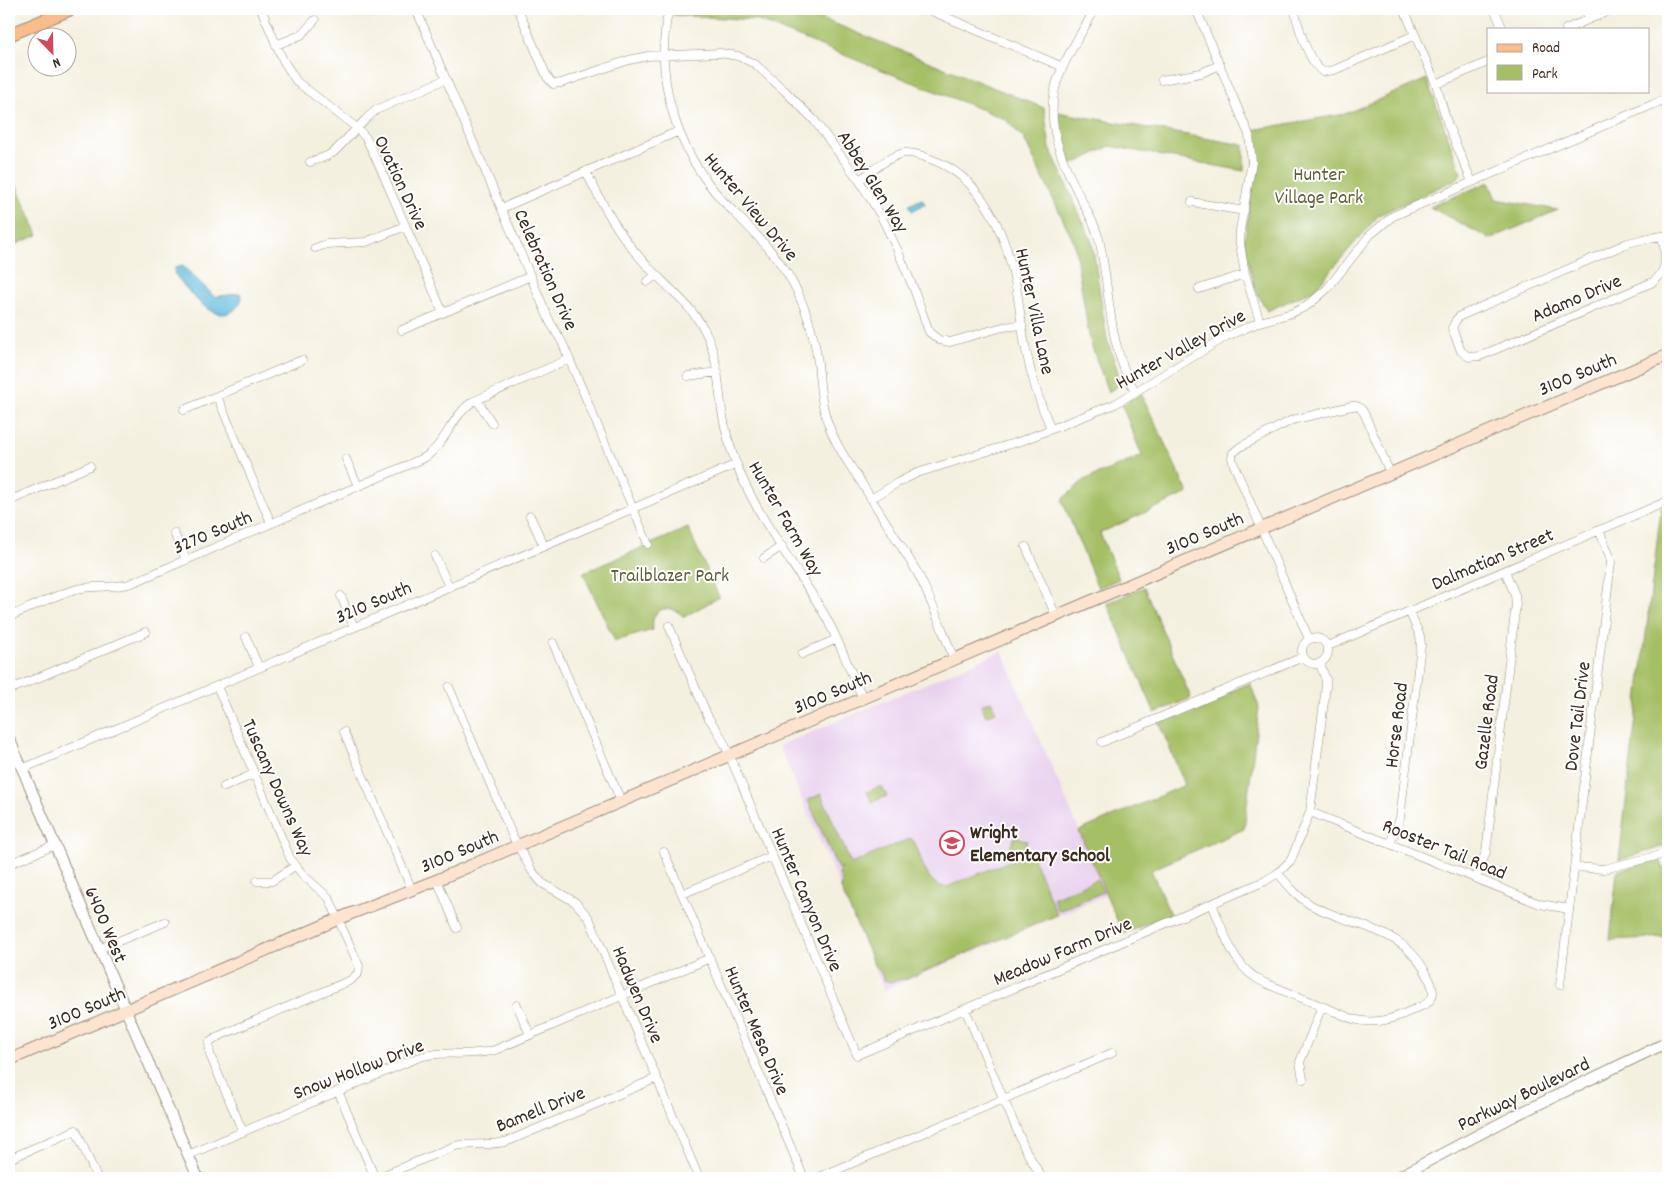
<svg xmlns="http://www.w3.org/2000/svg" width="1677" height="1187" font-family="Dekko,sans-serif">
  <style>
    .built { fill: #e9d2ee }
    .green { fill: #a5bf65; stroke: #707442 }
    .water { fill: #5db9db; stroke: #4c727c }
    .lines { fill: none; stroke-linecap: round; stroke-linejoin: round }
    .minor-casing { stroke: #988d7e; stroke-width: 9 }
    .tertiary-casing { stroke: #988d7e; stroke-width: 12 }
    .secondary-casing { stroke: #988d7e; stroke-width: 13 }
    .primary-casing { stroke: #988d7e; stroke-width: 14 }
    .minor { stroke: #fff; stroke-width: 8 }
    .tertiary { stroke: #fff; stroke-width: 10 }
    .secondary { stroke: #fde4d1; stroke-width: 11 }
    .primary { stroke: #fabc8b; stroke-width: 12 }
    .labels { text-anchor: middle; stroke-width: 4; stroke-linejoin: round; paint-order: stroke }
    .park-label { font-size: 20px; fill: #605e37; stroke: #fff }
    .street-label { font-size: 20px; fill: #3b2a1e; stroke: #fff }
    .poi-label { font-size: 20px; font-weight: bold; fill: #3b2a1e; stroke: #fff; text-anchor: start }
  </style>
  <rect width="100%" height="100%" fill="#fff"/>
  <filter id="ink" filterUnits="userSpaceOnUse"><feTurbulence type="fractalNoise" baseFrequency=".02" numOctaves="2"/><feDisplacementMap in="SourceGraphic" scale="10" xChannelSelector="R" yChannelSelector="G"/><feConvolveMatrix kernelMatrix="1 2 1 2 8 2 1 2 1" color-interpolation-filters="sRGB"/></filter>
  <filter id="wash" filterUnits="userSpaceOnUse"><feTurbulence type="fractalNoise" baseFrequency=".0096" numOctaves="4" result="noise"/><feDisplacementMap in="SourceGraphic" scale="20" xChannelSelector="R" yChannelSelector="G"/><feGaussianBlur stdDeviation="1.12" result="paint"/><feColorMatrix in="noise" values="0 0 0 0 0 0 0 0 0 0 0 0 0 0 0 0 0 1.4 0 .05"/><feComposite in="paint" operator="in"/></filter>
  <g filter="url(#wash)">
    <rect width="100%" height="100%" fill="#f4f0df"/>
    <path class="built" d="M1002 651 1107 895 884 990 779 746Z"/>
    <path class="green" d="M675 9H798L1044 108 1050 148 1092 242 1107 339 1122 384 1108 392 1090 341 1074 242 1024 139 1005 119 756 20 673 15Z
      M1427 79 1461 173 1457 179 1379 215 1314 290 1267 311 1255 289 1244 243 1255 168 1252 130 1345 114Z
      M1057 112 1244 145V171L1110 146 1072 165 1061 139Z
      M9 168 38 235 9 247Z
      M1489 182 1496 199 1558 210 1490 239 1430 207Z
      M1141 393 1188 493 1100 533 1119 579 1098 588 1062 500 1084 480 1142 456 1122 405Z
      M1668 505V748L1666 765 1668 770V845L1619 860 1661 508Z
      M688 528 719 597 684 617C670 602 649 608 653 630L615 641 583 573Z
      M1144 587 1191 698 1155 713 1107 603Z
      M1250 683 1259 707 1244 829 1151 870 1170 914 1123 934 1079 831 1185 785 1159 723Z
      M991 701 996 712 986 716 981 705Z
      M881 786 887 796 872 802 867 792Z
      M821 794 851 864 911 838 912 841H914C921 857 926 887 947 887L1031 852 1057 915 907 979 898 980 891 982 884 980 881 973 875 967 841 889 842 882 839 874 841 868 838 869 808 800Z
      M1015 836 1027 841 1022 853 1010 848Z
      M1660 859 1668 879V937L1610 940 1617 871Z
      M1097 879 1103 892 1058 911 1053 898Z"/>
    <path class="water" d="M922 199 925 204 912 211 909 205Z
      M183 266 215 297 240 293 242 297C241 303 237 309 231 312 211 323 185 287 174 273L175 268Z"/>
  </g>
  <g filter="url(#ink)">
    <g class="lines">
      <defs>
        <path id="minor" d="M261 9 283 60 297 82 357 128 366 138 380 167 443 313
          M416 9 550 322 562 342 648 544
          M518 9 547 77 553 84 561 83 629 60 648 56 720 53 738 56 755 64 786 92 814 120 859 180 881 216 897 249 915 292 929 332 939 340 950 342 1003 327 1022 325
          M669 9C653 77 676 150 723 201 751 230 779 254 797 291 808 314 815 338 818 363 820 385 821 406 829 426 837 447 849 464 861 482 879 512 899 542 917 572 932 600 942 630 954 659
          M927 9 1063 67
          M1095 9C1083 31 1068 52 1059 76 1038 130 1073 180 1095 227L1099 239C1111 291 1107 345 1135 391
          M1196 9 1249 135 1252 162 1240 230V244L1245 274 1260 322
          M1294 9C1298 25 1308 63 1323 72L1334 70 1415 35
          M1404 9 1436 84 1448 125 1472 182
          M1494 9 1503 29
          M1585 9 1589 19
          M1566 29 1613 9
          M276 45 301 35 315 20
          M1162 80 1201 73 1220 65
          M1436 84 1488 62
          M310 162 327 156 334 152 365 120 376 110 446 79
          M586 171C601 203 618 234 642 260 663 284 690 303 705 331 718 356 718 384 722 411 725 430 730 448 737 466 758 518 794 564 823 612 839 639 849 670 863 698
          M859 180C873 171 888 156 905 153 916 152 927 158 938 162 984 182 1006 235 1015 282 1020 304 1021 327 1026 350 1031 377 1040 404 1051 429
          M1192 202 1244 211
          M502 208 679 131
          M1662 236C1666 254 1669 270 1653 282L1480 356 1469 357 1461 351 1452 328 1456 320 1460 316 1628 243 1644 239 1668 235
          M315 248 327 244 366 242 405 226
          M647 282 656 275
          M1199 289 1245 274
          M402 330 531 276
          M688 376 718 372
          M217 396 271 523
          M477 400 492 423
          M184 410 302 360
          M346 459 358 486
          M871 499 897 483 917 473 1021 441 1115 404 1227 336 1260 322 1292 313 1307 306 1327 289 1370 235 1393 216 1668 98
          M9 501 90 466
          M530 516 544 546
          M174 533 186 560
          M1026 547 1056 616
          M435 556 449 587
          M764 558 782 546
          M341 596 354 627
          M9 617C31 607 54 595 77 589 95 585 114 589 132 583L424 458C446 444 451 417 472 402L569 359
          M669 626 708 717 717 730 725 745 857 1055 1265 881 1278 873 1291 860 1310 812 1326 686V680L1320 664
          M246 637 259 668
          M1302 651a13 13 0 1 1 26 0a13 13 0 1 1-26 0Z
          M1309 639 1234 465 1232 458 1233 453 1240 447 1292 420 1352 406C1359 405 1362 409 1365 415L1390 473
          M553 643 621 801
          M1328 646 1668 501
          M802 654 837 639
          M217 686 290 858 303 875 329 898 359 966 358 973 351 980 219 1036 209 1043 210 1055 243 1132
          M449 687 512 835 532 871 542 883 575 902 589 918 699 1178
          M9 690 146 632
          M344 732 412 890
          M1102 742 1303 657
          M22 769 737 464
          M224 787 254 774
          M1310 812 1540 904 1569 909
          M1390 844 1400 818 1421 645 1420 636 1409 611
          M664 852 804 1178
          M9 864 55 845
          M1574 867 1604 869 1668 853
          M1476 878 1486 852 1516 604 1515 595 1505 571
          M437 880 457 928
          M257 881H272L295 866
          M682 894 772 856
          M1212 904C1225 934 1233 969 1265 983L1353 1019C1380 1027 1402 1015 1426 1004 1435 997 1434 990 1430 981 1407 927 1357 929 1311 905 1297 897 1288 885 1278 873
          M99 949 165 922
          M1560 985 1611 562 1609 554 1599 530
          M517 1005 530 1035
          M965 1009 1025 1149 1042 1178
          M1303 1079 1300 1062 1322 1006
          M338 1091 375 1178
          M188 1155 417 1058C442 1049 469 1058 495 1050L710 958
          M9 1159 76 1130 97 1178
          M377 1178 455 1146C473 1142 491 1147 508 1141L657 1078
          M817 1178 1112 1053"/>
        <path id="tertiary" d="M9 738 198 1178
          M1396 1178 1514 1116 1668 1042"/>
        <path id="secondary" d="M9 1060 350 914 437 880 1668 355"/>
        <path id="primary" d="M9 35 71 9"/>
      </defs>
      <use href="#minor" class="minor-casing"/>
      <use href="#tertiary" class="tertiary-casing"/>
      <use href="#secondary" class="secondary-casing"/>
      <use href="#primary" class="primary-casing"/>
      <use href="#minor" class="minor"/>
      <use href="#tertiary" class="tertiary"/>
      <use href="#secondary" class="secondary"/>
      <use href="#primary" class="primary"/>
    </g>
  </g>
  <defs>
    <symbol id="school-ring" viewBox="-11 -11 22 22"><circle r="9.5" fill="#fff" stroke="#d1495b" stroke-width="1.5"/><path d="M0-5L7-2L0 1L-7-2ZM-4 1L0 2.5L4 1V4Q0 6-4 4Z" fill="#d1495b"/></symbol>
  </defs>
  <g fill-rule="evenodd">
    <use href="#school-ring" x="938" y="829" width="28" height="28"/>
  </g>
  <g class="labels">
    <g class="park-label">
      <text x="1319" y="180">Hunter<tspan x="1319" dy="23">Village Park</tspan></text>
      <text x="670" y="581">Trailblazer Park</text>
    </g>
    <g class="street-label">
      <text transform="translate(874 181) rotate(58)" y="7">Abbey Glen Way</text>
      <text transform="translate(402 182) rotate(65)" y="7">Ovation Drive</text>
      <text transform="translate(752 206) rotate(50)" y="7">Hunter View Drive</text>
      <text transform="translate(547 269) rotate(66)" y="7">Celebration Drive</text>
      <text transform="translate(1576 297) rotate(-23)" y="7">Adamo Drive</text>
      <text transform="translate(1036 311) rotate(78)" y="7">Hunter Villa Lane</text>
      <text transform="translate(1180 348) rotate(-29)" y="7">Hunter Valley Drive</text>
      <text transform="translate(1577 373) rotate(-23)" y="7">3100 South</text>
      <text transform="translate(787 518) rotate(60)" y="7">Hunter Farm Way</text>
      <text transform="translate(212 531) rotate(-23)" y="7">3270 South</text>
      <text transform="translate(1204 532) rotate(-23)" y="7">3100 South</text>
      <text transform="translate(1492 558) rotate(-23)" y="7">Dalmatian Street</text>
      <text transform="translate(373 601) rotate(-23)" y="7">3210 South</text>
      <text transform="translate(832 691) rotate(-23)" y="7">3100 South</text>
      <text transform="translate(1576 716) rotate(-83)" y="7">Dove Tail Drive</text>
      <text transform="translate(1485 722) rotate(-83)" y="7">Gazelle Road</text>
      <text transform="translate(1395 725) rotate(-83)" y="7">Horse Road</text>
      <text transform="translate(279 787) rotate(66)" y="7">Tuscany Downs Way</text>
      <text transform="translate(1445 848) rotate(22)" y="7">Rooster Tail Road</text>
      <text transform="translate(459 850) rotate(-23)" y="7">3100 South</text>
      <text transform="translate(808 899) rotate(67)" y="7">Hunter Canyon Drive</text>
      <text transform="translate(107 924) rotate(67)" y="7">6400 West</text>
      <text transform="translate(1062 950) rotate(-23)" y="7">Meadow Farm Drive</text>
      <text transform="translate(639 994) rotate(67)" y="7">Hadwen Drive</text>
      <text transform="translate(86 1007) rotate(-23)" y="7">3100 South</text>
      <text transform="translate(758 1030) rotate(67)" y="7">Hunter Mesa Drive</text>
      <text transform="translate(358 1068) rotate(-21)" y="7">Snow Hollow Drive</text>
      <text transform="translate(1523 1093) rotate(-26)" y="7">Parkway Boulevard</text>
      <text transform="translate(540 1108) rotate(-22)" y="7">Bamell Drive</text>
    </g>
    <g class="poi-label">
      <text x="970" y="838">Wright<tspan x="970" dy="23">Elementary School</tspan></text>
    </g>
  </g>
  <rect width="1677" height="1187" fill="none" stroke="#fff" stroke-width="30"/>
  <rect x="1487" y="28" width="162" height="65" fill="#ffffff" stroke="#b1aaa5"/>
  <rect x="1497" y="44" width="25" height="8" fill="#fabc8b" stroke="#b1aaa5"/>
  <text x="1532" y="52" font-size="15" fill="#3b2a1e">Road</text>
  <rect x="1497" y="65" width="25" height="15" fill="#a5bf65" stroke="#b1aaa5"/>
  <text x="1532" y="78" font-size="15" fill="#3b2a1e">Park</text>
  <g transform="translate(52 52) rotate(157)"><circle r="24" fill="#ffffff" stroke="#b1aaa5"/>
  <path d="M0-4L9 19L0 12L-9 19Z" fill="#d1495b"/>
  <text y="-8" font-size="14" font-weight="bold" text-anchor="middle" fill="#3b2a1e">N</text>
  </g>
</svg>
